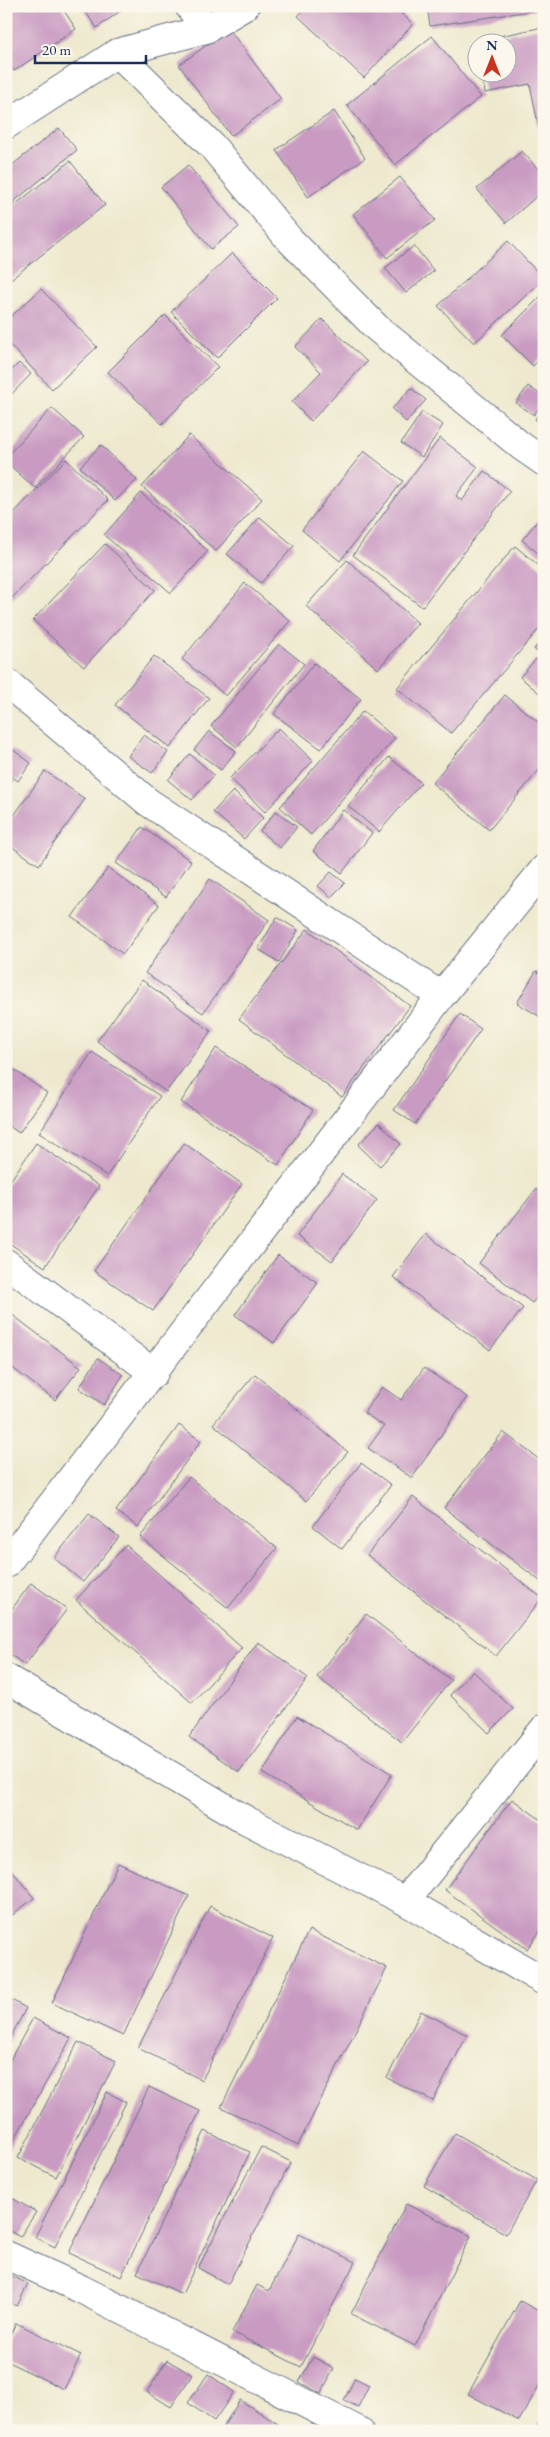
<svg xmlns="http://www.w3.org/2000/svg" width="550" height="2437" font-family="'EB Garamond',serif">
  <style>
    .building { fill: #c99bc2 }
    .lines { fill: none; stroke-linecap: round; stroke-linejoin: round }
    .minor-casing { stroke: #657085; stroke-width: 30 }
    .minor { stroke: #fff; stroke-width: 28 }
  </style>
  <rect width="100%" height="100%" fill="#fbf7ec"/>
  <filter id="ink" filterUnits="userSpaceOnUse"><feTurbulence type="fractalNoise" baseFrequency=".02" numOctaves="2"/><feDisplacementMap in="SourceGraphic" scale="10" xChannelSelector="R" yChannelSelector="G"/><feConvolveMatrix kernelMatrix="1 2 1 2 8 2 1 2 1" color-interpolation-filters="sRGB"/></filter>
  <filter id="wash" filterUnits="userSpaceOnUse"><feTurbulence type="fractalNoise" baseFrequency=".0096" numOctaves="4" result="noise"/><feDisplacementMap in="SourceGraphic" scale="20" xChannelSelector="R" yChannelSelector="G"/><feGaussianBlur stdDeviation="1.12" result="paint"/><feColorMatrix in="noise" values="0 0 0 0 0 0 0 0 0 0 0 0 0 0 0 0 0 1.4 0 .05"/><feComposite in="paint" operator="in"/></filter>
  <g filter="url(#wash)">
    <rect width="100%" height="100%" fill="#eee9ce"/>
    <g id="blocks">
      <path class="building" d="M6 6H61L76 29 14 71 6 60Z
        M81 6H127L97 28Z
        M307 6H393L413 24 364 78 298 16Z
        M427 6H544V9L430 26Z
        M544 27V143L542 144 530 84 485 93 481 72H508V42H478L477 49 475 41Z
        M229 29 281 99 231 136 179 65Z
        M432 36 481 97 395 165 347 105Z
        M334 111 365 158 308 197 276 150Z
        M59 128 77 150 6 208V170Z
        M522 151 544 176V190L506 223 477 189Z
        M70 161 105 205 6 283V212Z
        M188 165 239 227 211 249 161 187Z
        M400 177 435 220 387 258 353 214Z
        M508 241 544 279 474 343 438 306Z
        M414 246 434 271 406 293 385 268Z
        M232 253 277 298 217 358 171 312Z
        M41 289 97 347 52 389 6 341V321Z
        M544 293V355L533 366 502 335Z
        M165 315 218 367 162 424 108 372Z
        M322 319 367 362 311 421 292 402 321 372 295 347Z
        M19 363 31 374 6 400V369L10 372Z
        M528 386 544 397V401L534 415 516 403Z
        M411 388 426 400 406 422 392 409Z
        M52 408 84 437 35 488 6 462V457Z
        M544 409V427L535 419Z
        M422 412 443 425 422 457 401 443Z
        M189 435 262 499 216 551 142 487Z
        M440 438 478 467 456 496 462 501 484 471 510 491 422 607 353 555Z
        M101 445 137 480 115 501 80 467Z
        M364 451 403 481 340 561 302 530Z
        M66 459 108 500 6 604V521Z
        M141 493 208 551 171 593 104 535Z
        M543 514 544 515V558L522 540Z
        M260 517 294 546 261 583 227 554Z
        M105 544 155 590 84 667 33 620Z
        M515 546 544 570V623L451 733 397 688Z
        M347 560 418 623 378 669 306 606Z
        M245 583 290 621 226 696 182 659Z
        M544 639V658L534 649Z
        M279 644 304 664 237 747 211 726Z
        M154 656 209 698 170 748 115 705Z
        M536 659 544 665V697L520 677Z
        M314 663 361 699 321 749 274 714Z
        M505 695 544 727V764L489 830 432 783Z
        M363 711 395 738 311 835 280 807Z
        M279 728 313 761 265 812 230 778Z
        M209 731 236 751 221 770 194 750Z
        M144 735 168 752 152 773 128 756Z
        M12 749 31 763 18 781 6 772V757Z
        M190 754 214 775 192 800 168 780Z
        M389 757 421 783 379 832 348 806Z
        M45 771 85 799 39 865 6 843V827Z
        M6 775 12 779 6 789Z
        M233 791 263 818 244 839 213 812Z
        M343 810 372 833 342 873 313 851Z
        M276 811 297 827 280 848 260 831Z
        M142 827 191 861 166 897 116 863Z
        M108 868 159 905 123 954 72 917Z
        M331 872 345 883 331 897 318 886Z
        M210 879 269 920 203 1013 145 973Z
        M277 917 298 930 279 962 258 949Z
        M307 929 410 1006 342 1097 239 1019Z
        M536 971 544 976V1019L517 1003Z
        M142 980 211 1031 166 1092 97 1041Z
        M460 1014 481 1029 415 1124 394 1110Z
        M216 1048 313 1110 278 1165 181 1102Z
        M92 1052 160 1096 107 1176 39 1133Z
        M6 1064 47 1093 19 1133 6 1124Z
        M379 1123 401 1144 380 1166 358 1145Z
        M36 1143 99 1186 45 1267 6 1241V1187Z
        M184 1143 242 1184 153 1311 94 1271Z
        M342 1174 377 1200 332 1261 297 1236Z
        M536 1189 544 1195V1289L532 1303 479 1263Z
        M426 1234 523 1308 490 1350 393 1277Z
        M278 1255 318 1283 274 1343 235 1315Z
        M6 1310 81 1367 55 1400 6 1363Z
        M98 1358 123 1375 104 1405 79 1388Z
        M424 1368 467 1397 412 1478 368 1448 384 1426 364 1413 382 1387 401 1400Z
        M255 1374 348 1452 306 1501 213 1424Z
        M179 1425 201 1441 138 1527 116 1511Z
        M503 1432 544 1463V1584L444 1508Z
        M361 1463 391 1485 342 1549 313 1526Z
        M189 1477 277 1548 228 1608 140 1537Z
        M413 1497 542 1598 496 1656 367 1555Z
        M89 1514 119 1537 83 1582 54 1558Z
        M126 1545 242 1648 192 1703 76 1600Z
        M31 1583 67 1609 25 1665 6 1652V1617Z
        M366 1614 451 1680 402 1742 317 1677Z
        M258 1642 308 1678 239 1772 189 1737Z
        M473 1671 513 1709 489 1733 450 1695Z
        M297 1716 392 1774 357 1830 262 1773Z
        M512 1799 544 1822V1926L527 1949 445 1890Z
        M6 1863 34 1898 6 1920Z
        M118 1863 189 1896 123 2036 52 2003Z
        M210 1906 273 1938 202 2080 138 2048Z
        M309 1930 387 1968 298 2145 221 2107Z
        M6 1997 26 2008 6 2046Z
        M421 2011 467 2035 433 2101 387 2078Z
        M33 2018 71 2038 6 2154V2067Z
        M78 2042 116 2061 56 2177 18 2158Z
        M149 2087 200 2111 121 2277 69 2253Z
        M107 2092 126 2102 55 2247 35 2237Z
        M205 2131 250 2152 182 2294 137 2273Z
        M455 2133 537 2180 506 2234 424 2186Z
        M261 2147 291 2162 228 2284 198 2268Z
        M7 2195 36 2212 20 2237 6 2229Z
        M406 2204 471 2236 415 2346 351 2314Z
        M299 2234 355 2262 301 2367 232 2332 257 2285 269 2291Z
        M6 2273 28 2284 17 2306 6 2301Z
        M520 2301 544 2314V2377L519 2421 468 2394Z
        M16 2323 81 2355 64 2389 6 2361V2343Z
        M313 2357 334 2368 321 2394 299 2382Z
        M167 2360 192 2375 171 2407 147 2392Z
        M208 2374 234 2392 214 2421 188 2403Z
        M355 2378 369 2385 358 2407 344 2400Z
        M240 2400 289 2431 221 2430Z
        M544 2414V2431H535Z"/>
    </g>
  </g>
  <g filter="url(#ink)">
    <use href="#blocks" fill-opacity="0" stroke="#657085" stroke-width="1"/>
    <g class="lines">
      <defs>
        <path id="minor" d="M189 6 206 29
          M117 53 212 146 289 239 377 328 521 446 544 462
          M6 125 117 53 206 29 245 6
          M6 682 148 802 441 996
          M6 1263 154 1373
          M6 1564 441 996 544 869
          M6 1678 246 1820 405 1901 544 1981
          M405 1901 544 1729
          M6 2255 81 2289 359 2431"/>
      </defs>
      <use href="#minor" class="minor-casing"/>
      <use href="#minor" class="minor"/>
    </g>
  </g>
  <rect width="550" height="2437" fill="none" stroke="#fbf7ec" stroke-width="25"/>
  <g transform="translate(492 58)"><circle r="24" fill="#fbf7ec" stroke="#a1a7b3"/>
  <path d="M0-4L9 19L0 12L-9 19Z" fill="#c8321e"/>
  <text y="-8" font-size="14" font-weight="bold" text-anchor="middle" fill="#1b2f5e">N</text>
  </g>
  <path d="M35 55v8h111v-8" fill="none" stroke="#1b2f5e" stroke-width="2.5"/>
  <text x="42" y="55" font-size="15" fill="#1b2f5e" stroke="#fbf7ec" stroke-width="4" paint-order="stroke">20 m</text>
</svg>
